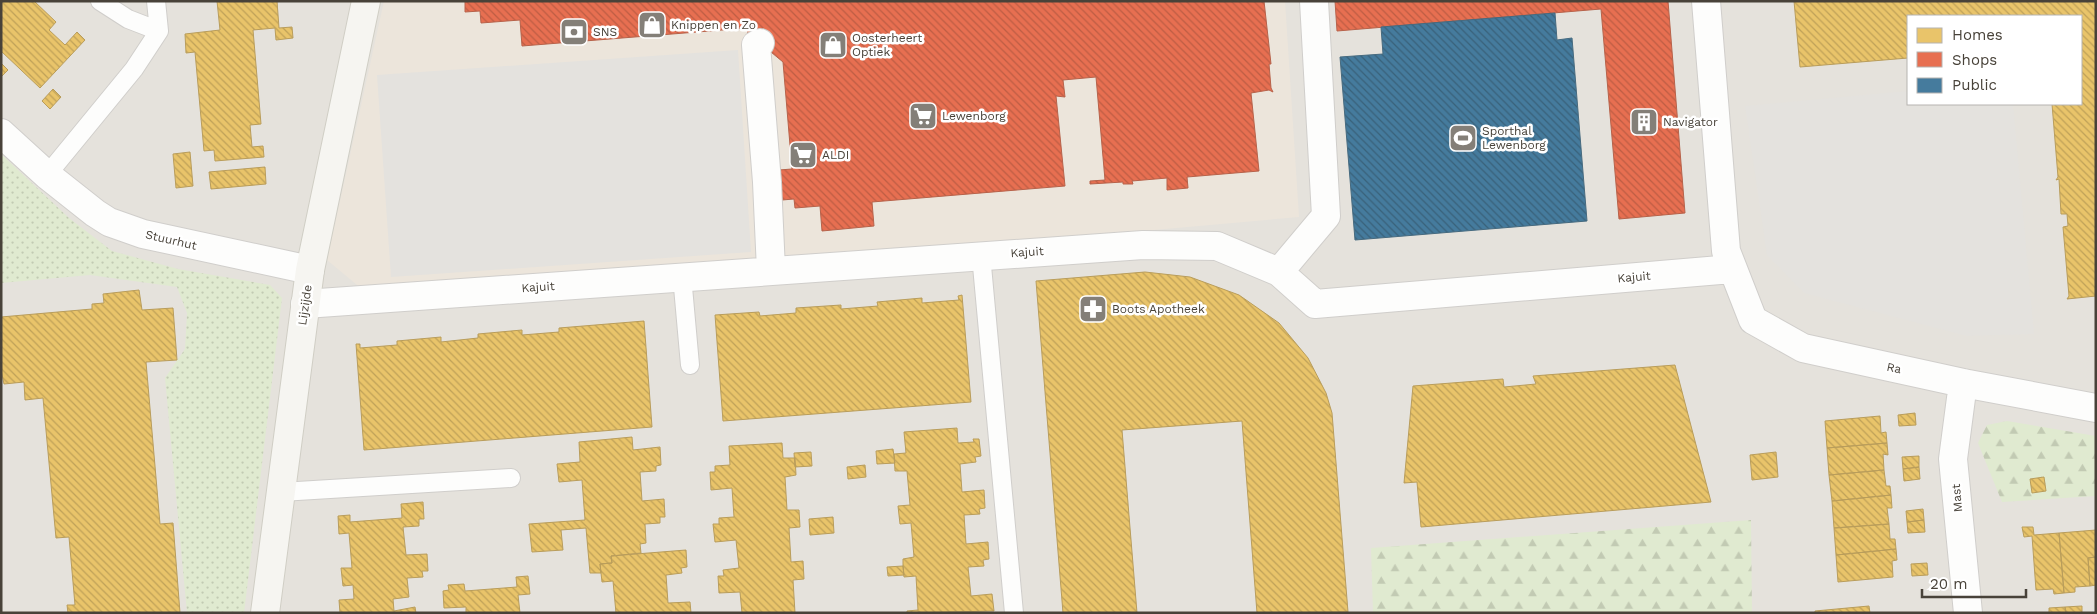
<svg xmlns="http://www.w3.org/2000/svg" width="2097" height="614" font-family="'Work Sans',sans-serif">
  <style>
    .residential { fill: #e5e2dc; fill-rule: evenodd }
    .commercial { fill: #ece5db }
    .grass { fill: url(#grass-dots) }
    .forest { fill: url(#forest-firs) }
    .parking { fill: #e4e2de }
    .homes { fill: url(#homes-back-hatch); stroke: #b99d5b }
    .shops { fill: url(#shops-back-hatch); stroke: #b7624a }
    .public { fill: url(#public-back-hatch); stroke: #466a7f }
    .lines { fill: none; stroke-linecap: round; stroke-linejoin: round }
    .lane-casing { stroke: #d0cecb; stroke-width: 20 }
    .street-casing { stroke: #d0cecb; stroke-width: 30 }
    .secondary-casing { stroke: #d0cec5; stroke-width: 30 }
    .lane { stroke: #fdfdfc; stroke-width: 18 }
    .street { stroke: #fdfdfc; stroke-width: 28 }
    .secondary { stroke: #f6f5f1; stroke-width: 28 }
    .labels { text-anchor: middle; stroke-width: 5; stroke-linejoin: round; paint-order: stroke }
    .poi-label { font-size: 12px; fill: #484239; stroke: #fff; text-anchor: start }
    .street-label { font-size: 12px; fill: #484239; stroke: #fff }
  </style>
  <defs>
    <pattern id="grass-dots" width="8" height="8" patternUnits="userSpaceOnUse" patternTransform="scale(1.25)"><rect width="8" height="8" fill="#e0ead0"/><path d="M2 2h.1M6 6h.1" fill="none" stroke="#c2cab3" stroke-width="1.8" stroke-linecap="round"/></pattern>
    <pattern id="forest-firs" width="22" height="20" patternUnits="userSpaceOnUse" patternTransform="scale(1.25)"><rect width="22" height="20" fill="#e0ead0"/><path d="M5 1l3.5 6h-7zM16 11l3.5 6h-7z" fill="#c2cab3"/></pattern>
    <pattern id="homes-back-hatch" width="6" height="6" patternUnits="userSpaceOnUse" patternTransform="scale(1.25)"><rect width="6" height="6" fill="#e9c46a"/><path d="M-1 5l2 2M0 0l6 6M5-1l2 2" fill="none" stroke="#bfa158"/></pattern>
    <pattern id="shops-back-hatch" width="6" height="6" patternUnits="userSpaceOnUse" patternTransform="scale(1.25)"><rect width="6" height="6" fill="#e76f51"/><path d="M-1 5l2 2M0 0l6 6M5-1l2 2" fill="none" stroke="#bd5d44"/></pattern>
    <pattern id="public-back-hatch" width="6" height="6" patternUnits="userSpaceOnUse" patternTransform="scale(1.25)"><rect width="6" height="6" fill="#457b9d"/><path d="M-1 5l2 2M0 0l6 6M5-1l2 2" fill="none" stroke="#39617a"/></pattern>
  </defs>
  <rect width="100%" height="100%" fill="#f2f1ed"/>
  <path class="residential" d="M1 1H2096V613H1ZM1908 16H2081V104H1908Z"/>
  <path class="commercial" d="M384 1H1285L1299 217 964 247 368 294 327 260Z"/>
  <path class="grass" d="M1 154 69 218 112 251 178 269 270 285 282 298 244 613H187L165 378 185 349 187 313 177 287 90 275 1 283Z"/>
  <path class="forest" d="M2007 421 2096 436V496L2002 502 1978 443 1987 425Z
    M1751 520 1752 613H1373L1371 548Z"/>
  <path class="parking" d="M738 50 751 252 391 277 377 75Z
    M1908 91V104H2013L2034 334 1967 336 1804 293 1767 255 1745 106Z"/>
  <path class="homes" d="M1 1H34L56 22 49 30 65 45 77 32 85 40 40 88 1 51Z
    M217 1H277L279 28 292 27 293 38 276 40 275 28 253 30 261 124 250 125 252 147 263 146 264 157 215 161 214 150 204 151 195 52 186 53 185 34 220 30Z
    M1794 1H2096V296L2067 299 2069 296 2063 227 2068 226 2067 214H2061L2059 179 2056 180 2058 177 2052 104H2081V16H1908V58L1800 67Z
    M1 63 8 70 1 77Z
    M53 89 61 97 50 109 42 101Z
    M190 152 193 186 176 188 173 154Z
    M265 167 266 184 211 189 209 172Z
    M1145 272 1190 277 1239 295 1279 323 1308 358 1326 393 1332 413 1348 612 1257 613 1242 421 1122 430 1137 613H1063L1036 281Z
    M139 290 142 310 173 308 177 360 146 362 160 524 173 523 180 613H68L67 605H75L69 537 56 538 43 398 25 400 24 382 4 384 1 370V317L92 309V304L104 303 103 294Z
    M962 295 971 402 723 421 715 315 759 312 760 316 796 313V308L841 305V309L878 306 877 302 922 298V303L959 300 958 296Z
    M644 321 652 427 364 450 356 344H360V348L397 345V341L441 337V342L478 338V334L522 330V335L559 332V328Z
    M1675 365 1711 502 1421 527 1417 482 1404 483 1413 386 1503 379 1504 387 1536 384 1533 376Z
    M1915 413 1916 425 1899 426 1898 415Z
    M1880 416 1881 433 1886 432 1887 443 1827 448 1825 421Z
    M957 428 958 443 974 442 973 439H979L981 456 975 457 976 462 960 464 962 492 984 490 985 508 979 509 980 514 964 515 966 544 988 542 989 559 983 560 984 566 968 567 971 596 992 594 994 611 907 613V611L918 610 916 576 904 577 903 566V559L914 557 911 523 900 524 898 506 910 505 907 471H895L894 454 906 453 904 432Z
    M632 437 633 450 660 447 661 465 656 466V471L640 472 642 501 664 499 665 517H660V523L645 524 646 543 640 544 641 553 611 556 612 563 600 564 601 573H590L586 528 561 530 563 550 532 552 529 524 585 520 582 480 559 482 557 464 580 462 579 442Z
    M782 443 783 458H795L796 475 785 477 787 510H799L800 527 789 528 791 562 803 561 804 579 793 580 795 613H742L740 592 719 593 718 576H724L723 570 739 568 736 540 715 542 713 524H719V518L734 517 732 488 711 490 710 472H715V466L730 465 729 446Z
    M1887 443 1888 455 1883 454 1884 470 1829 475 1827 448Z
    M893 449 895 463 877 464 876 451Z
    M811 452 812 466 795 467 794 453Z
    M1776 452 1778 477 1752 480 1750 455Z
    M1919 456V467L1903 469 1902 457Z
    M865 465 866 477 848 479 847 467Z
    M1919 467 1920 479 1904 481 1903 469Z
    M1884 470 1886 486H1890L1891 495 1832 501 1829 475Z
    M2044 477 2046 491 2032 493 2030 479Z
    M1891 495 1892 508H1887L1889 524 1834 528 1832 501Z
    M423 502 424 519H419V526L403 527 406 555 427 554 428 571H422L423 577 407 578 409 597 393 599 394 611 415 607 416 613H340L339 600 354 599 353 585 343 586 341 568H352L349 533 339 534 338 516 350 515V522L402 518 401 504Z
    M1923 509 1924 520 1907 522 1906 511Z
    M833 517 834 533 810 535 809 519Z
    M1924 520 1925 532 1908 533 1907 522Z
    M1889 524 1890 539H1895L1896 549 1836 555 1834 528Z
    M2022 527H2033L2034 535 2059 533 2064 593 2054 594 2053 589 2036 590 2032 536 2024 537Z
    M2096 530V557L2088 558 2090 586 2075 587V592L2064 593 2059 533Z
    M1896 549 1897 560 1892 561 1893 577 1838 582 1836 555Z
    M686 550 687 567 681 568 682 573 666 575 668 603 690 602 691 613H616L613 581 602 582 600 564 612 563 611 556Z
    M2096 557V585L2090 586 2088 558Z
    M1927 563 1928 575 1912 576 1911 564Z
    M903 566 904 575 888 576 887 567Z
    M528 576 530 594 518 595 520 613H466V607L444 608 443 591 449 590 448 585 464 584 465 591 517 587 516 577Z
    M1869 606 1870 613H1815V611Z
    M2082 606V613H2066L2065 607Z
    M2065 607 2066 613H2049V608Z"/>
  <path class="shops" d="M465 1H1264L1271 64H1269L1271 88 1273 92 1269 90 1251 93 1259 171 1187 177 1188 188 1167 190V178L1132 181 1133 184H1123V182L1090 184V181L1105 180 1096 77 1063 80 1065 97 1056 96 1065 186 872 202 874 226 822 231 820 206 795 208 794 199 782 200 779 170 792 169 783 62 748 33 747 28 522 46 520 20 481 23 480 11 465 12Z
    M1335 1H1668L1685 213 1619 219 1601 9 1337 31Z"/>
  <path class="public" d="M1555 13 1557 40 1572 38 1587 221 1355 240 1340 57 1383 54 1381 27Z"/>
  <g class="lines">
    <defs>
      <path id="lane" d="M100 1 128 19 159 31
        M47 175 134 69 159 31 156 1
        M981 255 1014 613
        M682 276 690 365
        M281 492 511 478"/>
      <path id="street" d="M1706 1 1726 251 1753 320 1803 348 1963 383 2096 408
        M760 43 756 45 767 182 771 270
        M1 133 47 175 95 213 109 222 143 234 310 270
        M1279 272 1326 216 1314 1
        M305 304 1143 245 1217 246 1279 272 1315 304 1732 269
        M1963 383 1953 459 1968 613"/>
      <path id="secondary" d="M265 613 310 270 366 1"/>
    </defs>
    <use href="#lane" class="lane-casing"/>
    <use href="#street" class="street-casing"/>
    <use href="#secondary" class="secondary-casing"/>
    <use href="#lane" class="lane"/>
    <use href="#street" class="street"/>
    <use href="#secondary" class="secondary"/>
  </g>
  <defs>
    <symbol id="shop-square" viewBox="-11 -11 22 22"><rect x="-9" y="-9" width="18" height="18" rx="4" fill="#847f78" stroke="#fff"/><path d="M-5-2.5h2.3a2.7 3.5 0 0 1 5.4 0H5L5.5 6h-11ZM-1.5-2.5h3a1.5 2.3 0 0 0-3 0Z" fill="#fff"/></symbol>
    <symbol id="bank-square" viewBox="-11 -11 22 22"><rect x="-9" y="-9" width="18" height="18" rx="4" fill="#847f78" stroke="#fff"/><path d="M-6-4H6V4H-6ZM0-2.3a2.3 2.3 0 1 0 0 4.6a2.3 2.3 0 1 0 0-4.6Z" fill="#fff"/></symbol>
    <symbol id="supermarket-square" viewBox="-11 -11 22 22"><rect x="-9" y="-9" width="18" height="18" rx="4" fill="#847f78" stroke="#fff"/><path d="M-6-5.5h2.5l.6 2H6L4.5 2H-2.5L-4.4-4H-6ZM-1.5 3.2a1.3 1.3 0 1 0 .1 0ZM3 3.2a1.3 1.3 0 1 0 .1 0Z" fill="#fff"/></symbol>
    <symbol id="building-square" viewBox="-11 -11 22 22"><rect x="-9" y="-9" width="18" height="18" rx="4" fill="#847f78" stroke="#fff"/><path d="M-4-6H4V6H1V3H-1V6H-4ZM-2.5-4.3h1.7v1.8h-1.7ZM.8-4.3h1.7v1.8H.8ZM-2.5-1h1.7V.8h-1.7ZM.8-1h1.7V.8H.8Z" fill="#fff"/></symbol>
    <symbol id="stadium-square" viewBox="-11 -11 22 22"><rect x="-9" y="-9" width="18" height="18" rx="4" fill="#847f78" stroke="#fff"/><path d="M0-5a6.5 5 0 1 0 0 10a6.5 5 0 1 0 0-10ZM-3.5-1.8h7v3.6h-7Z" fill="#fff"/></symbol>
    <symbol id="pharmacy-square" viewBox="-11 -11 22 22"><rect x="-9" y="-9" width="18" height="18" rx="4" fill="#847f78" stroke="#fff"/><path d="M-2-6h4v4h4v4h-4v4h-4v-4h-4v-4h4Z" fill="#fff"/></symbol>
  </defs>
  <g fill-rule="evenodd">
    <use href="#shop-square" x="636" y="9" width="32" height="32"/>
    <use href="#bank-square" x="558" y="16" width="32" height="32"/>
    <use href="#shop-square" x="817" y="29" width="32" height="32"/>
    <use href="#supermarket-square" x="907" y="100" width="32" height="32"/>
    <use href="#building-square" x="1628" y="106" width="32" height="32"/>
    <use href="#stadium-square" x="1447" y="122" width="32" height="32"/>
    <use href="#supermarket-square" x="787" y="139" width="32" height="32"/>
    <use href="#pharmacy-square" x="1077" y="293" width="32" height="32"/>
  </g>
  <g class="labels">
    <g class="poi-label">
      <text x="671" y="29">Knippen en Zo</text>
      <text x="593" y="36">SNS</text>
      <text x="852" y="42">Oosterheert<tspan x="852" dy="14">Optiek</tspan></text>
      <text x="942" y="120">Lewenborg</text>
      <text x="1663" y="126">Navigator</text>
      <text x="1482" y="135">Sporthal<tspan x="1482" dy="14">Lewenborg</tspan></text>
      <text x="822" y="159">ALDI</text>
      <text x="1112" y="313">Boots Apotheek</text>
    </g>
    <g class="street-label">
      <text transform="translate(171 240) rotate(13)" y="4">Stuurhut</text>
      <text transform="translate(1027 252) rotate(-4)" y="4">Kajuit</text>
      <text transform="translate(1634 277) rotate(-5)" y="4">Kajuit</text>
      <text transform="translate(538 287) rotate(-4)" y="4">Kajuit</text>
      <text transform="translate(305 305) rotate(-82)" y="4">Lijzijde</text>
      <text transform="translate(1894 368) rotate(12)" y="4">Ra</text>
      <text transform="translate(1957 498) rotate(-95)" y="4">Mast</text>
    </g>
  </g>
  <rect width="2097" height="614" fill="none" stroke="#484239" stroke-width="5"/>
  <rect x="1907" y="15" width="175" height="90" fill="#ffffff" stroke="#b6b3b0"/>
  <rect x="1917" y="28" width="25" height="15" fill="#e9c46a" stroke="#b6b3b0"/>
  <text x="1952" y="40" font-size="15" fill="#484239">Homes</text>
  <rect x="1917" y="52" width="25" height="15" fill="#e76f51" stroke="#b6b3b0"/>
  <text x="1952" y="65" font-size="15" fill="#484239">Shops</text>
  <rect x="1917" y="78" width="25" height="15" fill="#457b9d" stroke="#b6b3b0"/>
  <text x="1952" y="90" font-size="15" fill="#484239">Public</text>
  <path d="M1922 589v8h104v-8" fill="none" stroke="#484239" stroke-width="2.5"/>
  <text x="1930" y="589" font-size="15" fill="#484239" stroke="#ffffff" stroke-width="4" paint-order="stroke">20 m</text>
</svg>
